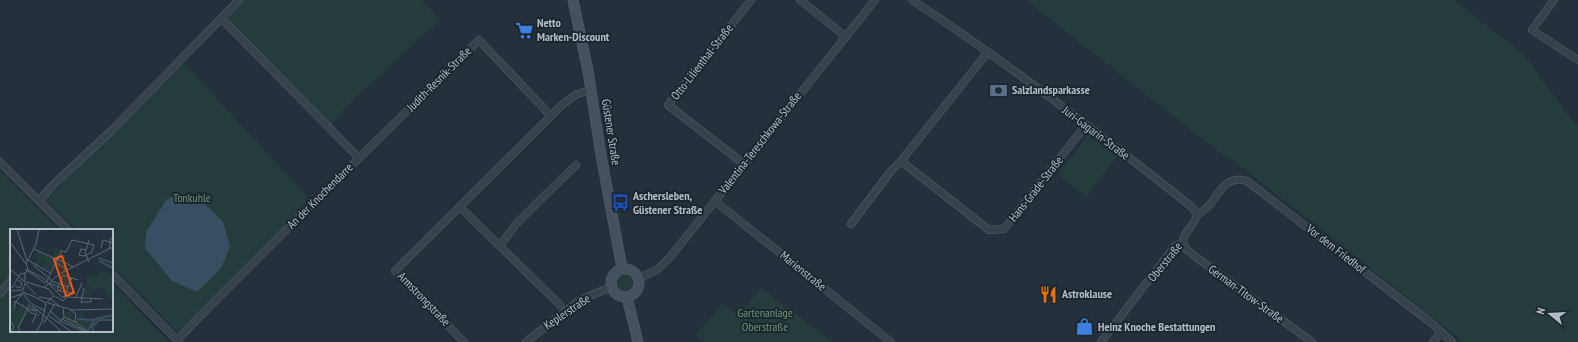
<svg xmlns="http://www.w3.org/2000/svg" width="1578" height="342" font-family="'PT Sans Narrow',sans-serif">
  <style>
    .green { fill: #253c3c }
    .water { fill: #384e62 }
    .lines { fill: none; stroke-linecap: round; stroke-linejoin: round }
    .street-casing { stroke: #556069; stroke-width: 8 }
    .secondary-casing { stroke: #556069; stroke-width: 11 }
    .street { stroke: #37424c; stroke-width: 7 }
    .secondary { stroke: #45515e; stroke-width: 10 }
    .labels { text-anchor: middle; stroke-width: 4; stroke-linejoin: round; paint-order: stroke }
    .poi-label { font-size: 12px; font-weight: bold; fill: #b3bdc7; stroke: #1c2730; text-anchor: start }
    .street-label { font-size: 12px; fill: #b3bdc7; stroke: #1c2730 }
    .park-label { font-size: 12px; fill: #6a9770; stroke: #1c2730 }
    .inset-river { fill: none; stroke: #384e62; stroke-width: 2 }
    .inset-road { fill: none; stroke: #5d6873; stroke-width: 1 }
    .view { fill: #e8590c; fill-opacity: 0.15; stroke: #e8590c; stroke-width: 2 }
    .inset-edge { fill: none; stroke: #b3bdc7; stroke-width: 2 }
  </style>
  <rect width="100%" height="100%" fill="#24303b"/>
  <path class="green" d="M243 0H422L440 19 350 103 330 126 225 18Z
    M1026 0H1454L1523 54 1572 120 1578 124V342H1463L1255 177 1214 148Z
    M182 61 311 201 178 332 112 266V230H76L46 200Z
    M1089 134 1117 156 1086 197 1058 174Z
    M0 171 60 230H11V331H112V283L169 342H0Z
    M617 283a8 8 0 1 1 16 0a8 8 0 1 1-16 0Z
    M761 288 833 342H704L696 335 723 303 738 316Z"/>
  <path class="water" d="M173 196H197L223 222 230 246 222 267 197 292 172 281 145 248 146 232 166 200Z"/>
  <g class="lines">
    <defs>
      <path id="street" d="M800 0 845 36
        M912 0C1009 64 1101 135 1192 207L1197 214
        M1554 0 1532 30 1578 60
        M221 18 359 158
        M988 52 901 161 989 230 1004 229 1086 125
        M0 162 68 230
        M744 164 668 105 751 0
        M39 201 53 185 111 131 239 0
        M715 201 891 342
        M460 207 560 305
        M1197 214C1218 207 1218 173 1247 181L1430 322 1452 342
        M851 224 891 171 901 161
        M1183 242 1186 249 1200 260 1312 342
        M500 246 516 224 576 165
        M112 274 179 342
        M639 278 657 270 671 256 875 0
        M0 293 11 281
        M177 340C276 238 378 140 479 40L551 116
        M464 342 395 271 563 104 577 94 591 90
        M526 342 580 300 611 287
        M1101 342 1175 246 1183 242C1183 231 1196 225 1197 214
        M1433 342 1440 333"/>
      <path id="secondary" d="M573 0 588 71 601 155 622 268
        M611 283a14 14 0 1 1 28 0a14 14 0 1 1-28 0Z
        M627 297 638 342"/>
    </defs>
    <use href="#street" class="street-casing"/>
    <use href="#secondary" class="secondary-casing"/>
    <use href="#street" class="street"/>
    <use href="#secondary" class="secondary"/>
  </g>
  <defs>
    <symbol id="supermarket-bare" viewBox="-9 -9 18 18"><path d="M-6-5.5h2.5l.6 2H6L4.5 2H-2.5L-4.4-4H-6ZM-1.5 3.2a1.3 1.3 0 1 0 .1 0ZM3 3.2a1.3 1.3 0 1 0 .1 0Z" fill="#3f7fe0" stroke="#1c2730" stroke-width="2.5" paint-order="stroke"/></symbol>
    <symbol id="bank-bare" viewBox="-9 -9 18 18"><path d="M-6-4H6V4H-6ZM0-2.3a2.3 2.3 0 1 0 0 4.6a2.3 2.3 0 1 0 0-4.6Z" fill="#5c6f8a" stroke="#1c2730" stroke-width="2.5" paint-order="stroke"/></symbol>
    <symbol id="bus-bare" viewBox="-9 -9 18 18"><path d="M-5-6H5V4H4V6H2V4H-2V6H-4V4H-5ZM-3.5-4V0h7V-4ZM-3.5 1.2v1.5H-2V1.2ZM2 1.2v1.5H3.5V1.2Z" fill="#1a4fb4" stroke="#1c2730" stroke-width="2.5" paint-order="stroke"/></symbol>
    <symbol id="restaurant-bare" viewBox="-9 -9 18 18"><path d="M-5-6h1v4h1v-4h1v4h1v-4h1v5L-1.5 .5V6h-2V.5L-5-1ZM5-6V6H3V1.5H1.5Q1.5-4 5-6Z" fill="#e8710a" stroke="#1c2730" stroke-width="2.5" paint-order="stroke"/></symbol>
    <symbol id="shop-bare" viewBox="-9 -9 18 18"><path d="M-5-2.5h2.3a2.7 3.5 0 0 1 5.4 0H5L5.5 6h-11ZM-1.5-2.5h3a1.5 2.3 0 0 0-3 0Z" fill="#3f7fe0" stroke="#1c2730" stroke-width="2.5" paint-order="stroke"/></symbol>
  </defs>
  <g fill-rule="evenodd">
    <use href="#supermarket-bare" x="512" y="18" width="25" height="25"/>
    <use href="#bank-bare" x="986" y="78" width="25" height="25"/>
    <use href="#bus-bare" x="608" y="190" width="25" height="25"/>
    <use href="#restaurant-bare" x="1036" y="282" width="25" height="25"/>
    <use href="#shop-bare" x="1072" y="314" width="25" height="25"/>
  </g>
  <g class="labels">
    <g class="poi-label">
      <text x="537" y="27">Netto<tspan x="537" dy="14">Marken-Discount</tspan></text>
      <text x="1012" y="94">Salzlandsparkasse</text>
      <text x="633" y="200">Aschersleben,<tspan x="633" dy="14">Güstener Straße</tspan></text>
      <text x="1062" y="298">Astroklause</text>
      <text x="1098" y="331">Heinz Knoche Bestattungen</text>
    </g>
    <g class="street-label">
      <text transform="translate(702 62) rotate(-52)" y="4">Otto-Lilienthal-Straße</text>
      <text transform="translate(439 79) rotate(-45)" y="4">Judith-Resnik-Straße</text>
      <text transform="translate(611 132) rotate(81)" y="4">Güstener Straße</text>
      <text transform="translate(1096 133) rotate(37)" y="4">Juri-Gagarin-Straße</text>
      <text transform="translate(760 143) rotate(-52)" y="4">Valentina-Tereschkowa-Straße</text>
      <text transform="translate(1036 189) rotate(-52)" y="4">Hans-Grade-Straße</text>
      <text transform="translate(320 196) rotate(-45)" y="4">An der Knochendarre</text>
      <text transform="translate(1336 249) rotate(38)" y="4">Vor dem Friedhof</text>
      <text transform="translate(1165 262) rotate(-51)" y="4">Oberstraße</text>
      <text transform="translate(803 271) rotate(39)" y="4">Marienstraße</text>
      <text transform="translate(1246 294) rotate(36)" y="4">German-Titow-Straße</text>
      <text transform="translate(424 299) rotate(46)" y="4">Armstrongstraße</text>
      <text transform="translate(567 312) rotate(-34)" y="4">Keplerstraße</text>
    </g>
    <g class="park-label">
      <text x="192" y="202">Tonkuhle</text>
      <text x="765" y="317">Gartenanlage<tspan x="765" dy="14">Oberstraße</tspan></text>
    </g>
  </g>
  <g transform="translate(10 229)">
    <rect width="103" height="103" fill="#24303b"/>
    <path d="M61 2 59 7 48 30 52 32 50 36 44 34 40 44 32 38 35 31 26 39 20 34H25L27 29 31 31 26 27 20 31 28 23 42 28 46 19 52 21ZM90 42 103 45V68H97L95 60 87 58 86 63 83 60 80 64 81 68 74 65 75 60 79 61 80 57 76 56 77 47 80 45 88 48ZM0 74 5 76 7 82 12 74 17 77 18 82 10 97 14 103 9 98 5 99 8 103H2ZM55 83 63 84 62 92 70 90 67 85 71 86 70 83H72L76 84H72L75 89 82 92 103 86V91L89 92 83 96 84 103 78 95V101L74 102 64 99V96L53 91 56 87Z" fill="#253c3c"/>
    <path class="inset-river" d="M88 29 103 34M89 32 103 39M13 64 20 74 35 82M40 82 52 93 73 102 78 101 85 90 103 86M67 90 84 91M84 103 82 98 89 91H103"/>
    <path class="inset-road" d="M7 0 17 32M79 11 75 24 79 33M0 13 16 35M91 19 93 11 103 14M24 20 48 31M99 20 101 8M76 21 71 20 69 26 74 27 82 23M52 22 56 23 62 11 84 16 82 23M48 30 63 38M18 31 40 44M46 34 55 39 54 41M23 36 41 51M0 40 15 53M15 40 35 54M18 41 33 49 52 68H56M51 44 103 18M53 46 47 61 56 64M53 46 68 51M41 52 58 58 54 68M15 53V45L18 40 16 35 26 15 29 0M16 53 39 60 44 67M15 54 26 66M36 54 52 21M39 54 51 59 50 62M5 57 10 59 11 57 12 54 8 51M35 58 50 44M58 58 61 49 62 50 60 52M2 59 10 45 15 44M0 62 13 61 15 54M13 63 25 68M56 63 62 64 63 60 60 56M45 67 53 72 56 69M25 68 36 74M29 68 41 70M57 68 93 70M66 68 72 54M0 69 12 65M41 70 50 78M3 73H6L13 63M71 73H81V69M38 74 63 81 103 80M71 74 74 59M18 75 29 87M22 77 32 85M4 79 6 73 20 81H28M60 81 66 85 65 93M18 82 26 86 22 94M32 85 52 103M39 87 62 103M54 88 65 93 75 100 74 102 79 103M52 90 74 101M0 91 4 98 1 103M34 94 44 76M49 94 54 88 53 79M10 103 8 99 19 77M26 103 32 93 36 74 44 67"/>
    <path class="view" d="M52 27 64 64 56 67 44 30Z"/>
    <rect width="103" height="103" class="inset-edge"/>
  </g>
  <g transform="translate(1550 314) rotate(288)" stroke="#1c2730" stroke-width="3" paint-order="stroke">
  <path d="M0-3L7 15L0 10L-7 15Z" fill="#b3bdc7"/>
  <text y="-6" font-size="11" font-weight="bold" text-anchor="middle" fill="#b3bdc7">N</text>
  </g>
</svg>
